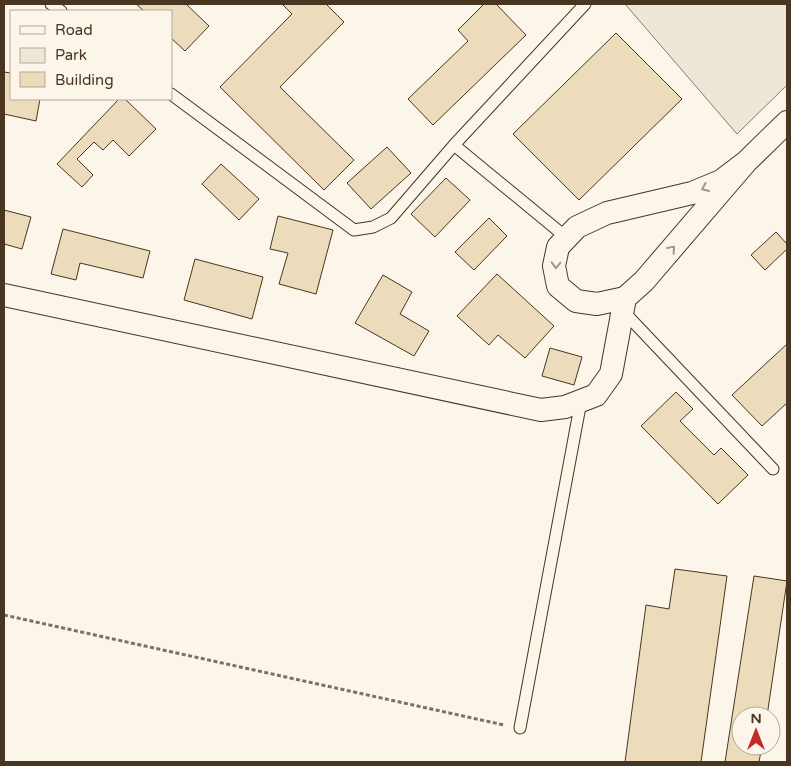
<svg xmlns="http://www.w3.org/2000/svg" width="791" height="766" font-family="'Varela Round',sans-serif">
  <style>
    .green { fill: #ede6d9; stroke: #887966 }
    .building { fill: #ecdcbc; stroke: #4a3520 }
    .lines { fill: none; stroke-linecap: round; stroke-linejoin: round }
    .lane-casing { stroke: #4a3520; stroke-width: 13 }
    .street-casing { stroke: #4a3520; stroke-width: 24 }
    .path { stroke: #7f6f5c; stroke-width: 3; stroke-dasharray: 4 2.5; stroke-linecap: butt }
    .lane { stroke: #fbf6e9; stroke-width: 11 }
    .street { stroke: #fbf6e9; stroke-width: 22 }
    .oneway { stroke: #a29684 }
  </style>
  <rect width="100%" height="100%" fill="#fbf6e9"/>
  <path class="green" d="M625 4H787V85L737 134Z"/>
  <path class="building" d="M136 4H186L209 26 185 51 171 38V11H144Z
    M284 4H326L344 22 280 87 354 160 324 190 220 87 292 14 283 5Z
    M484 4H496L526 35 433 125 408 99 468 41 458 30Z
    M616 33 682 99 579 200 513 134Z
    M4 72 11 73V99H40L36 121 4 114Z
    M119 99H125L156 129 129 156 113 140 103 150 94 142 77 159 93 175 82 187 57 164Z
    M387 147 411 173 371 209 347 183Z
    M221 164 259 199 239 220 202 184Z
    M446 178 470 200 435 237 411 214Z
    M4 210 31 217 22 249 4 244Z
    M278 216 333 230 316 294 279 284 288 253 270 249Z
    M489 218 507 236 474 270 455 252Z
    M63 229 150 251 143 278 80 263 76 280 51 274Z
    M776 232 787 244V249L765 270 751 255Z
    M195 259 263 277 252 319 184 300Z
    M497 274 554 326 525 358 498 335 489 345 457 316Z
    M383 275 412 292 400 314 429 331 414 356 355 323Z
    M787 344V403L762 426 732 395Z
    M550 348 582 357 574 385 542 376Z
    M676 392 693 409 680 421 714 455 721 448 748 475 718 504 641 426Z
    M675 569 727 576 701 762H625L646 605 669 609Z
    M754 576 787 581 767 716H741V746H762L759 762H725Z"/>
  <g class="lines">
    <defs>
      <path id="lane" d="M51 4 61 11
        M171 94 354 230 373 227 391 218 454 145 585 4
        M454 145 567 238
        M623 311 773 469
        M520 728 581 401"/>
      <path id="street" d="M746 162 721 181 692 193 607 213 577 227 558 247 554 266 558 286 576 301 597 304 625 298 644 281 746 162 787 122
        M4 295 541 410 565 407 596 395 611 374 625 298"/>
    </defs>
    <use href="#lane" class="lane-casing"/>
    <use href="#street" class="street-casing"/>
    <path class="path" d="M4 615 504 725"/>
    <use href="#lane" class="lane"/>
    <use href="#street" class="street"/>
  </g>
  <defs><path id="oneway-chevron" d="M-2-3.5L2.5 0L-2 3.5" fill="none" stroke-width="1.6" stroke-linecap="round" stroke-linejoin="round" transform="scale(1.25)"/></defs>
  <g class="oneway">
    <use href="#oneway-chevron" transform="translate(705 188) rotate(157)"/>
    <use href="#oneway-chevron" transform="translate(672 249) rotate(-49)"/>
    <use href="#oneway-chevron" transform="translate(556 265) rotate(92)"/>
  </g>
  <rect width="791" height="766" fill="none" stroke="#4a3520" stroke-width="10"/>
  <rect x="10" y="10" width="162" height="90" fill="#fbf6e9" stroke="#b4a999"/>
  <rect x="20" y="26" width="25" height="8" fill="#fbf6e9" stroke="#b4a999"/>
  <text x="55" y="35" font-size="15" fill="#4a3520">Road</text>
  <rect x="20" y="48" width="25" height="15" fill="#ede6d9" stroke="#b4a999"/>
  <text x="55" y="60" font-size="15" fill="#4a3520">Park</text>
  <rect x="20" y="72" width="25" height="15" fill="#ecdcbc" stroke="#b4a999"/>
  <text x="55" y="85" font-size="15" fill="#4a3520">Building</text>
  <g transform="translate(756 731)"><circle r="24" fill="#fbf6e9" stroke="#b4a999"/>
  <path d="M0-4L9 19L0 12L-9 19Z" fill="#c62828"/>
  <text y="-8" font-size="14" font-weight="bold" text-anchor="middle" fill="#4a3520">N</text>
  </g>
</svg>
